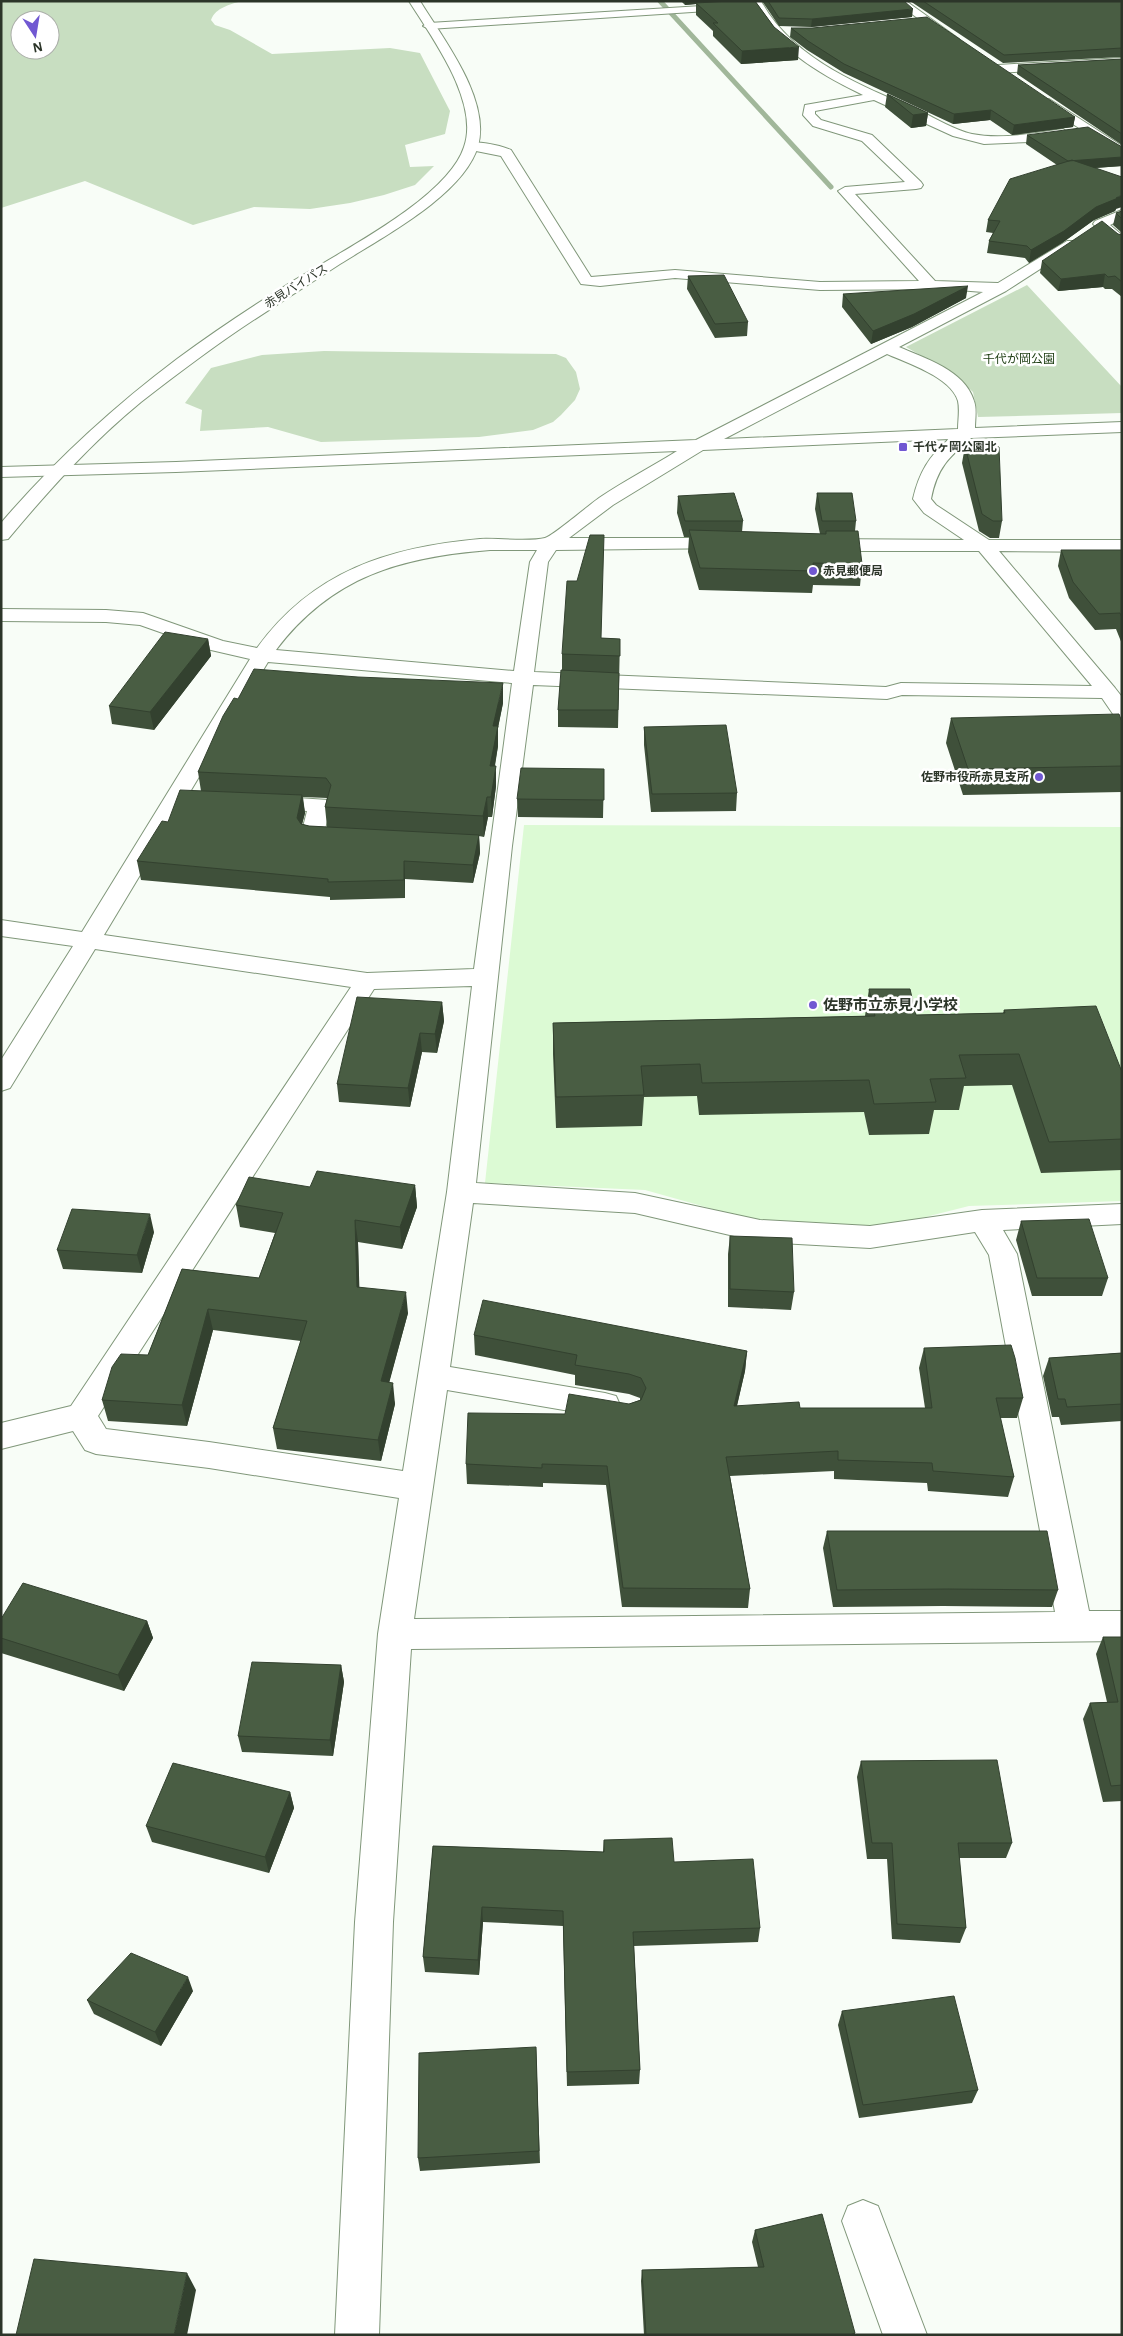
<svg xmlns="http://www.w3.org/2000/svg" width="1123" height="2336" font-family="'Alegreya Sans','Noto Sans JP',sans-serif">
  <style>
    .built { fill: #dcfad4 }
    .green { fill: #c8dec1; fill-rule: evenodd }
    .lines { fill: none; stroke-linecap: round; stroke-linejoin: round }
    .stream { stroke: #a1b79a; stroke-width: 5 }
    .minor-casing { stroke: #80977a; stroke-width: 2 }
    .major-casing { stroke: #80977a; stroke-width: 2 }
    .minor { fill: #fff; fill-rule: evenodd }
    .major { fill: #fff; fill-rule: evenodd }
    .wall { fill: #3f503a; fill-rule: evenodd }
    .shaded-wall { fill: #33412f }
    .building { fill: #495d43; stroke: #33412f }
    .poi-dot { fill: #7158d2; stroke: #fff; stroke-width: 2 }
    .labels { text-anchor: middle; stroke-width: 5; stroke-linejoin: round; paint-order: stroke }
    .far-street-label { font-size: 12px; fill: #2c3529; stroke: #fff }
    .far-park-label { font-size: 12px; fill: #19390e; stroke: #fff }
    .far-poi-label { font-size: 12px; font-weight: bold; fill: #2c3529; stroke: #fff; text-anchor: start }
    .poi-label { font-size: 15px; font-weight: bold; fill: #2c3529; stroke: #fff; text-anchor: start }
  </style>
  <rect width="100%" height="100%" fill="#f8fdf7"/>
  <path class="built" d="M524 825 1122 827V1201L969 1206 870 1231 752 1220 645 1190 485 1183Z"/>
  <path class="green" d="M1 1H241C230 5 216 7 211 20L215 25 230 30 272 54 390 48 420 53 450 111 445 134 405 145 410 167 434 166 415 185 384 195 350 203 310 209 254 207 193 225 85 181 1 208ZM20 20H50V50H20Z
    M1027 285 1122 387V413L978 417 973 392 953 374 906 347Z
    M324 351 556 354 566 358 576 372 580 389 575 400 561 415 553 422 533 430 479 437 321 442 268 427 200 431 202 410 185 403 211 368 262 355Z"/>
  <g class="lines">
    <path class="stream" d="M660 1 831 187"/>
    <defs>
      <path id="minor" d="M750 1H761C793 60 862 86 920 111 937 119 954 130 972 134 1002 140 1033 133 1063 129L1069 133 1063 137 1029 142 984 144 953 136 874 100 815 111V114L821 120 872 135 921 182 923 185 921 188 916 189 855 194 935 281 998 283 1067 241H1077L1079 244 1006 291 899 347C924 358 965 370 974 401 977 409 975 419 975 428L1122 422V432L971 438C948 458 937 468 931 499L936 505 989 540H1122V552L999 551 1115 688 1122 697V719L1115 717 1102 698 902 695 887 699 533 685 512 846 476 1183 635 1193 760 1220 870 1226 982 1210 1122 1204V1224L1003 1230 1017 1254 1089 1611H1122V1641L411 1649 393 1922 379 2335H335L355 1922 378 1634 399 1498 209 1468 96 1454 85 1450 73 1431 1 1449V1423L71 1406 351 987 95 949 10 1088 1 1091V1060L73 946 1 936V920L82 932 250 659 211 650 140 625 106 622 1 621V609L106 610 143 613 223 641 257 648C313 571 389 547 480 539 497 538 530 542 545 538 553 536 589 505 599 498 624 481 651 467 677 451L176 472 1 477V467L176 462 696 440 983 292 946 289 820 290 675 278 600 286 581 284 501 156 466 149 465 146C471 138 502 146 511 150L591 277 675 270 820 282 919 281 838 191 845 187 905 182 862 141 813 126 803 115 805 105 863 95C817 73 774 47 750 1ZM887 354C907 363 951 377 958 401 960 410 958 420 958 429L724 439ZM949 439C929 456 919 473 913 499L924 513 964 540 823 539 816 541 814 545 816 549 823 551H979L1092 686 901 683 886 687 534 672 548 562 556 550 732 548 734 544 732 540 725 538H569L613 505 703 450ZM490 550H537L530 562 514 671 276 650C332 576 401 557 490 550ZM268 662 512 683 474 969 367 973 104 935ZM472 986 447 1192 403 1471 209 1442 106 1429 98 1416 374 989ZM473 1203 635 1213 760 1242 870 1248 975 1232 989 1255 1055 1612 414 1619 447 1390 605 1417 616 1414 620 1405 616 1396 605 1393 450 1367Z
        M894 1H906L959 39 957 41H949Z
        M734 4 738 5V9L429 29 423 26 429 23Z
        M1122 58V66L998 73 992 69 998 65Z
        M1049 99 1122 146V156L1045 106 1043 103Z
        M1122 210V219L1110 225 1122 235V246L1117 245 1093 224 1095 221Z
        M267 796 328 800 331 805 325 829 348 832 351 837 348 842 340 844 304 840 301 835 307 811 259 808 256 803 259 798Z
        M863 2200 878 2206 927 2335H883L842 2221 848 2206Z"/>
      <path id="major" d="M409 1H420C443 39 491 99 478 146 464 195 381 238 340 264 311 283 281 302 252 321 214 346 177 374 141 402 91 443 49 490 8 539L1 540V523C54 461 112 408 177 359 212 333 248 309 285 286 332 256 447 200 464 147 480 102 432 38 409 1Z"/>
    </defs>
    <use href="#minor" class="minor-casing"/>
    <use href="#major" class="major-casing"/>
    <use href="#minor" class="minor"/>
    <use href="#major" class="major"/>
  </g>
  <path class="wall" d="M681 1H755L798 60 741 64 713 36V31L696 15V4L685 5Z
    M762 1H904L912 17 811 27 779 26Z
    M910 1H1122V57L1003 63Z
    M791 28 1075 117 1073 127 1012 135 990 120 953 124 844 73 807 50 790 37Z
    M1122 59V145L1017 74 1018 65Z
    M887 94 928 113 926 126 911 128 885 107Z
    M1027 135 1122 147V166L1095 168 1116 209 1115 211 1094 220 1062 243 1029 263 1025 258 987 253 989 241 993 233 986 232 988 220 1057 165 1026 144Z
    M1122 211V233L1113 225 1116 213Z
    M1118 234 1122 235V297L1112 289H1105L1103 287 1058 291 1040 273 1042 261Z
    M688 276 748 322 747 336 715 338 687 289Z
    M843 294 966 298 912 327 871 344 842 307Z
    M965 446 1002 521 999 538H990L979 531 962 463Z
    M817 493 856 521 855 531 862 564 860 586 813 585 812 593 699 590 688 552 689 537H684L677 513 678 496 743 521 742 532 820 534 815 509Z
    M1061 550H1122V644L1116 629 1095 630 1069 598 1058 566Z
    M601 638 620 639 618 728 558 727V710L562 670V654Z
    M208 639 211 656 154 730 112 724 109 706Z
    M238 699 503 703 498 728V746L495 766 496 786 492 817H488L484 837 479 836 480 853 473 883 405 879V898L330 900V897L141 880 137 861 201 791 198 772ZM303 797 327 798 325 807 327 827 309 826 302 824 305 813Z
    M951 718 1122 722V792L963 795 946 743Z
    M644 727 737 793 736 811 651 812 644 745Z
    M604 769 603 818 518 817 517 799Z
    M869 989 916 1015 1003 1013 1004 1010 1122 1072V1170L1041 1173 1012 1085 964 1086 959 1110H934L929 1134 869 1135 864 1112 699 1115 697 1096 644 1097 642 1126 556 1128 553 1054V1023L865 1016Z
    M442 1002 444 1021 437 1053 422 1052 410 1107 339 1102 337 1084Z
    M415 1185 417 1207 402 1249 358 1242 359 1287 408 1313 389 1382 395 1404 381 1461 277 1449 273 1428 301 1341 213 1330 187 1426 108 1421 102 1400 148 1355 182 1269 259 1278 275 1233 240 1227 236 1205 310 1187Z
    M1021 1221 1108 1278 1102 1296H1032L1016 1240Z
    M154 1232 142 1273 63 1269 57 1250Z
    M730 1236 794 1292 791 1310 728 1307V1254Z
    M474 1335 747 1351 745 1371 737 1406 800 1408H925L919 1368 924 1348 1023 1398 1017 1418H1000L1014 1477 1008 1497 928 1491 927 1483 834 1479V1471L730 1476 750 1589 748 1608 622 1607 606 1485 543 1483V1487L467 1484 466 1464 565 1414 629 1404 640 1400V1398L629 1394 575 1385V1375L475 1355Z
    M1122 1353V1421L1061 1425 1059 1417H1052L1043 1376 1049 1358Z
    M827 1531 1058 1590 1052 1607 943 1606 833 1607 823 1548Z
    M1 1619 147 1621 153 1638 124 1691 1 1653Z
    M1103 1637H1122V1801L1103 1802 1083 1719 1090 1703 1107 1702 1096 1654Z
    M341 1665 344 1682 333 1756 242 1752 238 1736Z
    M861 1761 1012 1843 1006 1858H959L966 1928 960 1943 892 1939 887 1859H867L857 1777Z
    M290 1792 294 1808 269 1873 152 1842 146 1826Z
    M604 1840 674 1862 760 1928 758 1942 634 1946 640 2070 639 2084 567 2086 563 1926 483 1922 479 1975 425 1972 423 1957 433 1846 603 1852Z
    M193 1991 161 2046 94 2014 87 2000Z
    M842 2011 978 2090 972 2103 859 2118 838 2025Z
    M536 2047 540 2163 420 2171 418 2158Z
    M755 2230 855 2333V2335H644L641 2281 642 2270 758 2267 752 2242Z"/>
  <path class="shaded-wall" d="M685 1H734L696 3V4L685 5Z
    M913 9 912 17 811 27 812 19Z
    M799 47 798 60 741 64 742 51Z
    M991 110 990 120 953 124 954 114Z
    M928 113 926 126 911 128 913 115Z
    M1075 117 1073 127 1012 135 1014 125Z
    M1122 157V166L1066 170 1068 161Z
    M1122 195V207L1116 209 1115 211 1094 220 1062 243 1029 263 1031 250 1096 207Z
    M1105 274 1103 287 1058 291 1061 279Z
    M968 286 966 298 912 327 871 344 873 331Z
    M208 639 211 656 154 730 150 712Z
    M503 683V703L498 727V746L491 786 490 766 493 726Z
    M496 766V786L492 817 491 797Z
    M302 795 305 813 299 836 297 818Z
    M487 797 488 817 484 837 483 816Z
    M479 835 480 853 473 883V865Z
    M404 861 405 879V898L404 880Z
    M442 1002 444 1021 437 1053 435 1034Z
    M420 1033 422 1052 410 1107 408 1088Z
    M415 1185 417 1207 402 1249 400 1227Z
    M150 1214 154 1232 142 1273 137 1255Z
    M355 1220 358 1242 360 1308 357 1287Z
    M406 1292 408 1313 384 1402 381 1381Z
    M208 1309 213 1330 187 1426 182 1405Z
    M747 1351 745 1371 732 1426 734 1406Z
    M393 1383 395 1404 381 1461 378 1440Z
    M147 1621 153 1638 124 1691 118 1675Z
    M341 1665 344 1682 333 1756 330 1740Z
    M290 1792 294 1808 269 1873 265 1857Z
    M482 1907 483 1922 479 1975 478 1960Z
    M188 1977 193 1991 161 2046 155 2032Z
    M187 2273 196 2290 187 2335H174Z"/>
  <path class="building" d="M730 1H755L774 27 799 47 742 51 713 23H718L696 3Z
    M768 1H904L913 9 812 19 779 18Z
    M923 1H1122V48L1004 55Z
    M927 17 1075 117 1014 125 991 110 954 114 844 64 808 41 791 28H812Z
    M1122 59V134L1018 65Z
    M887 94 928 113 913 115Z
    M1088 127 1122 147V157L1068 161 1027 135Z
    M1072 160 1122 177V195L1116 198H1118L1096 207 1064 231 1031 250 1027 246 989 241 1000 221 988 220 1010 179Z
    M1122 211V219L1116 213Z
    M1102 221 1118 234 1122 235V282L1115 276 1108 277 1105 274 1061 279 1042 261Z
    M724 275 748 322 715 324 688 276Z
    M968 286 914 314 873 331 843 294Z
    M965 446 999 447 1002 521H993L982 514Z
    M734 493 743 521H685L678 496Z
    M817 493H852L856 521H822Z
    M689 530 826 534V531H858L862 564 813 563 814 571 700 568Z
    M590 535H604L601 638 620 639V656L562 654 567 581H577Z
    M1061 550H1122V618L1120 613 1099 614 1073 582Z
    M165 632 208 639 150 712 109 706Z
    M254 669 358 677 503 683 493 726H498L490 766H496L491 797H487L483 816 325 807 331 785 326 778 198 772 223 716 234 698 238 699Z
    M561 670 619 673 618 710H558Z
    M1119 714 1122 722V766L968 769 951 718Z
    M726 725 737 793 652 794 644 727Z
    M521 768 604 769V800L517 799Z
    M180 790 302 795 297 818 301 824 309 826 479 835 473 865 404 861V880L328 882V879L137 861 162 821 168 822Z
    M869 989H910L916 1015 1005 1013 1004 1010 1096 1006 1122 1072V1139L1049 1142 1019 1054 959 1055 966 1078 930 1079 936 1102 874 1104 869 1080 702 1083 700 1064 641 1066 644 1095 556 1097 553 1023 875 1016Z
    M357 997 442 1002 435 1034 420 1033 408 1088 337 1084Z
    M317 1171 415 1185 400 1227 355 1220 357 1287 406 1292 381 1381 393 1383 378 1440 273 1428 307 1321 208 1309 182 1405 102 1400 112 1367 121 1354 148 1355 182 1269 259 1278 283 1213 236 1205 249 1177 310 1187Z
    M72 1209 150 1214 137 1255 57 1250Z
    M1089 1219 1108 1278H1037L1021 1221Z
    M730 1236 792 1238 794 1292 730 1289Z
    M483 1300 747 1351 734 1406 799 1402 800 1408H932L924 1348 1011 1345 1015 1358 1023 1398H996L1014 1477 933 1471 932 1463 838 1460V1451L726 1457 750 1589 623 1588 607 1466 542 1464V1468L466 1464 468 1413 565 1414 569 1394 629 1404 641 1400 646 1388 641 1378 629 1374 575 1365 577 1355 474 1335Z
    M1122 1353V1404L1067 1407 1065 1399H1058L1049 1358Z
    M827 1531H1047L1058 1590 947 1589 837 1590Z
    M23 1583 147 1621 118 1675 1 1638V1619Z
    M1103 1637H1122V1785L1111 1786 1090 1703 1118 1702Z
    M252 1662 341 1665 330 1740 238 1736Z
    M997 1760 1012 1843H958L966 1928 897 1924 892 1843H872L861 1761Z
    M173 1763 290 1792 265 1857 146 1826Z
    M672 1838 674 1862 753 1859 760 1928 633 1932 640 2070 567 2072 563 1911 482 1907 478 1960 423 1957 433 1846 604 1852V1840Z
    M131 1953 188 1977 155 2032 87 2000Z
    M954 1996 978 2090 863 2105 842 2011Z
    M536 2047 539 2151 418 2158 419 2053Z
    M822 2214 855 2333 850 2335H646L642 2270 764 2267 755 2230Z
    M34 2259 187 2273 174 2335H16Z"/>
  <g class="poi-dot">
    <rect x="898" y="442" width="10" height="10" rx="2.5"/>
    <circle cx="813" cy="571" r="5"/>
    <circle cx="1039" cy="777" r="5"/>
    <circle cx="813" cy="1005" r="5"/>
  </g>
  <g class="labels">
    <g class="far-street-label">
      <text transform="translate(296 286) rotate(-32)" y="4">赤見バイパス</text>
    </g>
    <g class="far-park-label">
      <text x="1019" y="363">千代が岡公園</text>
    </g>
    <g class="far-poi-label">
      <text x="913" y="451">千代ヶ岡公園北</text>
      <text x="823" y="575">赤見郵便局</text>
      <text x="1029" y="781" text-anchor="end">佐野市役所赤見支所</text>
    </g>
    <g class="poi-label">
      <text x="823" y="1010">佐野市立赤見小学校</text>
    </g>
  </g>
  <rect width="1123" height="2336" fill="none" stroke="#2c3529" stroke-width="5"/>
  <g transform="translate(35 35) rotate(168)"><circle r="24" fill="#ffffff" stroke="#abaea9"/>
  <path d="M0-4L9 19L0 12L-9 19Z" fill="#7158d2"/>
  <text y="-8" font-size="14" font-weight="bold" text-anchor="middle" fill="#2c3529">N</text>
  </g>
</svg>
